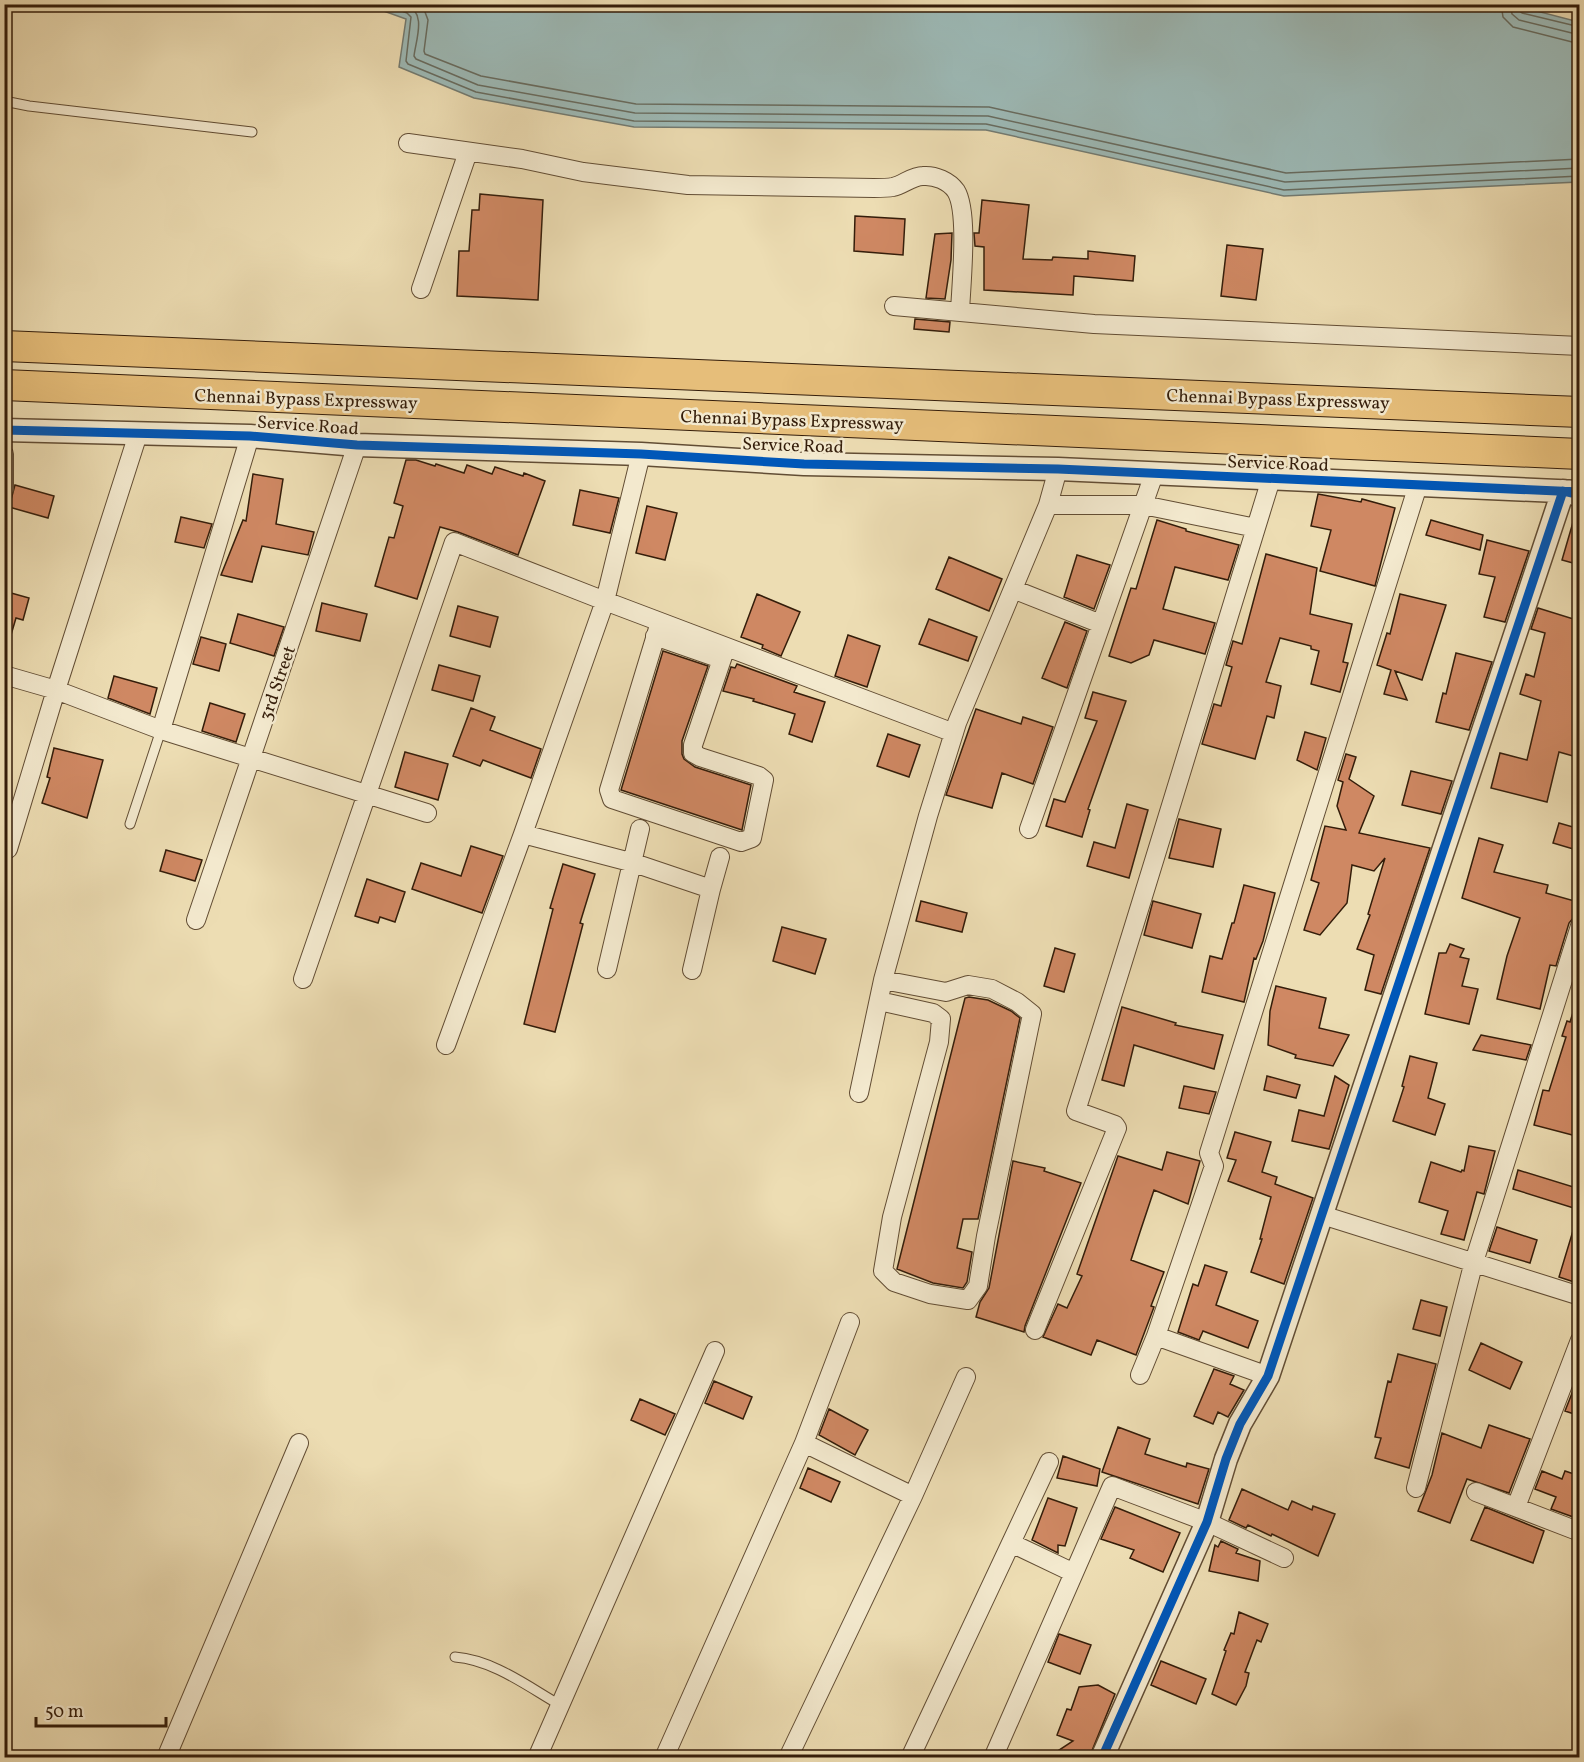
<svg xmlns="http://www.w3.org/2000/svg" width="1584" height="1762" font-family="Vollkorn,serif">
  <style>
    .water { fill: #9dbab7; stroke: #737b72; stroke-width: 1.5 }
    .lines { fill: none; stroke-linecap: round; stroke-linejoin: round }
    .shore { stroke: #686c60; stroke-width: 1.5 }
    .building { fill: #cf8863; stroke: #341d0a; stroke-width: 1.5 }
    .service-casing { stroke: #624d34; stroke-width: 11 }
    .minor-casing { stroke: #624d34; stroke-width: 20 }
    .tertiary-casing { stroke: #624d34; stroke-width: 25 }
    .trunk-casing { stroke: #341d0a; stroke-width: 32 }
    .service { stroke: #f3e9ce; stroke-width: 9 }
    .minor { stroke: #f3e9ce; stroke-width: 18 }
    .tertiary { stroke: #f3e9ce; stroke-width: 22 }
    .trunk { stroke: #e6be7a; stroke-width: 30 }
    .cycleway-casing { stroke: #f3e9ce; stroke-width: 13 }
    .cycleway { stroke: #0057b8; stroke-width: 9 }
    .labels { text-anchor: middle; stroke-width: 5; stroke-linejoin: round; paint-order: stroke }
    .street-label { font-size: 18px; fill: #341d0a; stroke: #f3e9ce }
  </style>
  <rect width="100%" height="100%" fill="#edddb3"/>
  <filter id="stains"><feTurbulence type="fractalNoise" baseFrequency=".00333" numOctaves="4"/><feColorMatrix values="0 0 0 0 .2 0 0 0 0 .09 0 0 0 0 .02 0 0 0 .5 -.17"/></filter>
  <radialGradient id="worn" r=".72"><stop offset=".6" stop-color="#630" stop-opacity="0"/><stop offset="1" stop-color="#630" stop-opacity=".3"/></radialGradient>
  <path class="water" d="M367 5H1513L1579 22V182L1284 196 986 130 634 127 474 98 399 67 406 19Z"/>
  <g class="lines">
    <path class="shore" d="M384 4 407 13 411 17 406 61 408 64 476 92 634 121 986 124 1284 190 1580 176
      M406 4C427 13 416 39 414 56L416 59 478 85 635 113 988 116 1285 182 1580 168
      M422 4 428 20 424 51 425 54 481 76 636 104 989 107 1286 173 1580 159
      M1501 4 1503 17 1513 27 1580 44
      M1510 4 1512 14 1519 20 1580 35
      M1517 4 1518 10 1522 13 1580 27"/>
  </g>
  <path class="building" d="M480 194 543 200 538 300 457 296 459 251H469L472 210H479Z
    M982 200 1029 205 1023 259 1052 260 1053 257 1088 259V251L1135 256 1133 281 1074 276 1073 295 984 290V247L975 246 974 233H979Z
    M855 216 905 219 903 255 854 251Z
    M952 233 951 260 945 299 926 298 935 234Z
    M1227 245 1263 249 1256 300 1221 296Z
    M915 319 950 322 949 332 914 329Z
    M406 460H416L435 466 436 464 464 473 467 465 492 474 495 467 523 476 524 473 545 481 518 555 458 532 440 527 417 599 375 586 389 537 394 538 403 506 394 503Z
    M253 474 283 479 276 524 314 532 308 555 262 546 252 582 221 575 243 520 246 521Z
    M15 485 54 496 48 518 9 507Z
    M580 490 619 498 610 533 573 525Z
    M1318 494 1361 502 1362 499 1395 508 1375 586 1320 571 1331 530 1311 526Z
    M647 506 677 513 665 560 636 553Z
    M1576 512 1580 513V565L1562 560Z
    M181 517 212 524 204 548 175 542Z
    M1157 520 1186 529V531L1239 545 1228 580 1175 567 1163 609 1215 623 1205 654 1154 640 1149 655 1131 663 1109 656 1131 588 1136 589Z
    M1431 520 1483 535 1480 550 1426 535Z
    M1487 540 1529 551 1505 622 1484 617 1495 577 1479 574Z
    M1266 554 1317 568 1310 614 1352 624 1343 662 1348 663 1340 692 1311 684 1319 651 1311 649V646L1280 638 1266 682 1281 686 1274 718 1267 716 1255 759 1202 744 1214 704 1221 706 1232 667 1226 665 1233 641 1242 644Z
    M1077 555 1110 565 1094 609 1064 597Z
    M949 557 1002 579 989 611 936 589Z
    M4 591 29 598 23 620 16 618 8 645H4Z
    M757 594 800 612 781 656 762 648 763 645 741 637Z
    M1400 594 1446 605 1422 680 1395 671 1407 700 1384 694 1391 670 1377 665 1387 633 1390 634Z
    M322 603 367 614 360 641 316 631Z
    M458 606 498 617 490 647 450 636Z
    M1538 608 1580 621V758L1559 752 1547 802 1491 788 1500 753 1527 760 1541 701 1520 694 1526 674 1534 677 1545 633 1531 629Z
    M238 614 284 627 274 656 230 643Z
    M929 619 977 637 968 661 919 644Z
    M1065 622 1087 631 1067 688 1042 678Z
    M848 635 880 646 867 687 835 676Z
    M201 637 226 644 219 671 193 664Z
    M663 651 708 666 682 741V754L684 759 695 767 751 785 742 830 621 790Z
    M1456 653 1492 662 1469 730 1436 722 1443 693 1446 694Z
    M737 664 797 686 794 692 825 702 812 742 789 734 795 714 753 701 754 699 723 691 731 667 735 668Z
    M439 665 480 676 473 701 432 690Z
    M114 676 157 688 150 714 108 698Z
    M1093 692 1126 701 1088 809 1090 810 1082 837 1046 826 1054 799 1065 802 1097 721 1085 718Z
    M210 703 245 714 236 742 202 731Z
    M471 708 495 717 490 730 541 749 531 778 483 760 480 766 453 756Z
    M976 709 1021 724 1023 717 1053 727 1033 784 1002 773 992 808 946 795Z
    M1305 732 1326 738 1317 770 1297 760Z
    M888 734 920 745 909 777 877 766Z
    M54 748 103 760 87 818 42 803 50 778 47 777Z
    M405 752 448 764 438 800 395 787Z
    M1346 754 1356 757 1349 779 1374 796 1359 833 1430 848 1381 994 1365 990 1374 955 1357 949 1370 915 1368 914 1385 858 1374 871 1352 865 1347 903 1320 935 1304 930 1319 883 1311 880 1325 826 1346 830 1337 806 1343 782 1338 780Z
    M1411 771 1452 781 1441 814 1402 805Z
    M1127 804 1148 810 1129 878 1087 866 1094 842 1115 848Z
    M1179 819 1221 829 1213 867 1169 858Z
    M1559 823 1580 829V851L1553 843Z
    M1479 838 1503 845 1494 872 1548 885 1546 893 1578 902 1574 917 1569 923 1556 966 1550 965 1540 1009 1497 999 1507 956 1520 918 1462 898Z
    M471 846 503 856 482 913 412 889 421 863 461 876Z
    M166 850 202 860 195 881 160 871Z
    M563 864 595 874 580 923 583 924 555 1032 524 1024 553 909 550 908Z
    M367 879 405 892 395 922 380 917 378 923 355 916Z
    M1244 885 1275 893 1263 941 1256 959 1254 958 1244 1002 1202 992 1210 956 1222 959 1232 923H1234Z
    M921 901 967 913 962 932 916 921Z
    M1153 901 1201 914 1192 948 1144 935Z
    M782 927 826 939 815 974 773 961Z
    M1450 944 1464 949 1460 957 1469 959 1462 986 1478 989 1469 1024 1425 1014 1439 953H1446Z
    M1055 948 1075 954 1064 992 1044 986Z
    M1276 986 1326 998 1319 1028 1349 1035 1333 1066 1295 1058 1296 1055 1268 1045 1270 1011Z
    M969 997 988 1000 1011 1011 1020 1018 978 1219H963L957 1248 972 1252 967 1282 963 1288 933 1283 897 1269 965 998Z
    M1576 1003 1580 1004V1137L1534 1125 1543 1090 1549 1091 1566 1037 1562 1036 1567 1021 1570 1022Z
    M1122 1007 1176 1023 1175 1025 1223 1035 1214 1069 1134 1045 1124 1086 1102 1080Z
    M1481 1035 1531 1045 1526 1060 1473 1050Z
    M1410 1056 1437 1063 1428 1098 1445 1104 1435 1135 1393 1121 1404 1087 1402 1086Z
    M1267 1076 1300 1085 1296 1098 1264 1090Z
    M1335 1076 1349 1085 1329 1149 1292 1141 1299 1110 1324 1116Z
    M1184 1086 1216 1092 1209 1114 1179 1108Z
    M1235 1132 1271 1142 1262 1172 1277 1177 1275 1184 1313 1198 1284 1284 1251 1272 1262 1239H1260L1271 1197 1228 1181 1236 1160 1227 1158Z
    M1469 1146 1495 1151 1484 1194 1477 1192 1464 1240 1441 1234 1448 1211 1419 1202 1431 1162 1461 1172 1462 1170 1464 1171Z
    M1167 1152 1200 1161 1188 1204 1154 1190 1140 1232 1131 1260 1164 1272 1151 1306 1154 1307 1136 1355 1097 1340 1091 1355 1043 1337 1058 1304 1067 1308 1082 1276 1077 1274 1118 1156 1162 1170Z
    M1013 1161 1045 1168 1044 1171 1081 1183 1025 1326 1024 1332 976 1317 980 1302 989 1288Z
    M1518 1170 1580 1189V1210L1513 1189Z
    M1576 1221 1580 1222V1284L1559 1277Z
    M1497 1227 1537 1240 1530 1263 1489 1251Z
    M1205 1265 1227 1272 1216 1305 1258 1321 1248 1348 1203 1331 1199 1340 1178 1332 1193 1284 1198 1286Z
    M1421 1300 1447 1307 1440 1336 1413 1329Z
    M1481 1343 1522 1362 1510 1389 1469 1370Z
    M1398 1354 1436 1364 1409 1468 1375 1458 1381 1438 1375 1437 1388 1381 1391 1382Z
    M1214 1369 1234 1376 1230 1384 1244 1390 1228 1417 1218 1412 1213 1424 1194 1416Z
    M1580 1373V1416L1565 1411Z
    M714 1381 752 1397 743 1419 705 1403Z
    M640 1399 675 1414 665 1435 631 1420Z
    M829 1409 868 1430 855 1455 819 1435Z
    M1489 1425 1530 1439 1509 1493 1467 1479 1450 1523 1418 1511 1432 1475 1442 1433 1481 1448Z
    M1118 1427 1150 1439 1145 1454 1186 1467 1187 1463 1209 1469 1198 1504 1102 1472Z
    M1063 1456 1100 1469 1097 1486 1057 1478Z
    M808 1468 840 1482 831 1502 800 1488Z
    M1542 1471 1562 1479 1565 1471 1580 1476V1509L1576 1518 1551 1509 1556 1497 1535 1489Z
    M1242 1489 1288 1510 1292 1501 1312 1510 1313 1506 1335 1514 1318 1556 1272 1534 1271 1536 1248 1525 1246 1528 1229 1520Z
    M1048 1498 1077 1508 1065 1546 1058 1545V1553L1032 1540Z
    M1115 1507 1180 1533 1163 1572 1130 1558 1134 1550 1101 1539Z
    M1485 1507 1544 1531 1533 1563 1471 1540Z
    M1221 1541 1238 1549 1236 1553 1260 1561 1258 1581 1209 1571 1215 1545 1218 1547Z
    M1239 1612 1268 1624 1261 1642 1257 1640 1245 1672 1249 1673 1246 1686 1236 1705 1212 1694 1226 1651 1224 1650 1231 1633 1234 1634Z
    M1059 1634 1091 1645 1080 1674 1048 1662Z
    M1161 1661 1206 1679 1196 1704 1151 1685Z
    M1098 1685 1115 1694 1089 1758H1047L1073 1741 1057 1735 1067 1709 1071 1710 1079 1687Z"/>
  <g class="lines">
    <defs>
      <path id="service" d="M4 101 29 106 252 132
        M130 824 161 730
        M455 1657C493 1660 527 1686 560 1705"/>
      <path id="minor" d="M408 143 522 159 583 172 688 185 874 188C880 188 887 188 893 187 903 185 912 176 923 176 935 175 949 181 956 191 969 212 961 285 960 312
        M421 289 468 152
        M894 306 1094 324 1580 346
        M4 454V489
        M1048 505H1143L1256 528
        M1013 589 1101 624
        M660 622 609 790 612 799 741 842 752 838 764 780 759 776 700 757 693 753V745L726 647
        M655 636 721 659
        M4 675 56 690 161 730 427 813
        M161 730 250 436
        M1029 829 1154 474
        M523 834 634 863 711 889 692 970
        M8 849 56 690 138 434
        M711 889 720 857
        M196 920 357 445
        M607 969 640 829
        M303 979 454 542 605 601 954 733
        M879 1001 933 1013 941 1019 939 1042 892 1217 883 1271 894 1282 930 1294 968 1300 978 1286 986 1236 1032 1014 1017 1002 992 989 968 985 946 992 883 980
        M446 1045 523 834 605 601 641 454
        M859 1093 883 980 928 816 957 723 1048 505 1058 469
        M1322 1215 1580 1296
        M1035 1330 1117 1128 1115 1125 1076 1111C1143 901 1206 689 1271 479
        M1140 1375 1156 1336
        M1268 1376 1156 1336 1214 1166 1209 1153 1418 485
        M804 1443 850 1322
        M1416 1488 1473 1265 1580 926
        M1476 1492 1580 1532
        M1516 1507 1580 1340
        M1011 1543 1074 1573
        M166 1758 299 1443
        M537 1758 715 1351
        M664 1758 804 1443 913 1496
        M788 1758 913 1496 966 1377
        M910 1758 1049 1462
        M993 1758 1112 1486 1207 1522 1284 1558"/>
      <path id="tertiary" d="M4 430 250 436 357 445 641 454 804 464 1058 469 1580 492
        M1102 1758 1207 1522 1226 1459 1240 1424 1268 1376 1563 491 1575 494"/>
      <path id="trunk" d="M4 346 1580 412
        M4 385 1580 454"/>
    </defs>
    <use href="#service" class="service-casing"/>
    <use href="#minor" class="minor-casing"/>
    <use href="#tertiary" class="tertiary-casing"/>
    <use href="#trunk" class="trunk-casing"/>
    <use href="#service" class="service"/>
    <use href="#minor" class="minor"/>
    <use href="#tertiary" class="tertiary"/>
    <use href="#trunk" class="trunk"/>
    <defs>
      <path id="cycleway" d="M4 430 250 436 357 445 641 454 804 464 1058 469 1580 492
        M1102 1758 1207 1522 1226 1459 1240 1424 1268 1376 1563 491 1571 493"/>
    </defs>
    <use href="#cycleway" class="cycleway-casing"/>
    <use href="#cycleway" class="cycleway"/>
  </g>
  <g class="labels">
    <g class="street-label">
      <text transform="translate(306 399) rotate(2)" y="6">Chennai Bypass Expressway</text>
      <text transform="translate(1278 399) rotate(2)" y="6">Chennai Bypass Expressway</text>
      <text transform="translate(792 420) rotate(2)" y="6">Chennai Bypass Expressway</text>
      <text transform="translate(308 425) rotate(4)" y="6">Service Road</text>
      <text transform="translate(793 445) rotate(2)" y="6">Service Road</text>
      <text transform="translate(1278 463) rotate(2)" y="6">Service Road</text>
      <text transform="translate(277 683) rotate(-71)" y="6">3rd Street</text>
    </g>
  </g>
  <rect width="1584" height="1762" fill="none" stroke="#edddb3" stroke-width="24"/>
  <rect x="6" y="6" width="1572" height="1750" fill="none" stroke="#341d0a" stroke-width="3"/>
  <rect x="12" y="12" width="1560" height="1738" fill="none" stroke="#341d0a" stroke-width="1.5"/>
  <path d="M36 1717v9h130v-9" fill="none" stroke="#341d0a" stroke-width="3"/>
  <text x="45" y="1717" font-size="18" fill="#341d0a" stroke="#f3e9ce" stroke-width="4.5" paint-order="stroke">50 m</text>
  <rect width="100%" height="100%" filter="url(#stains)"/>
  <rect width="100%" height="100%" fill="url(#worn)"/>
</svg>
